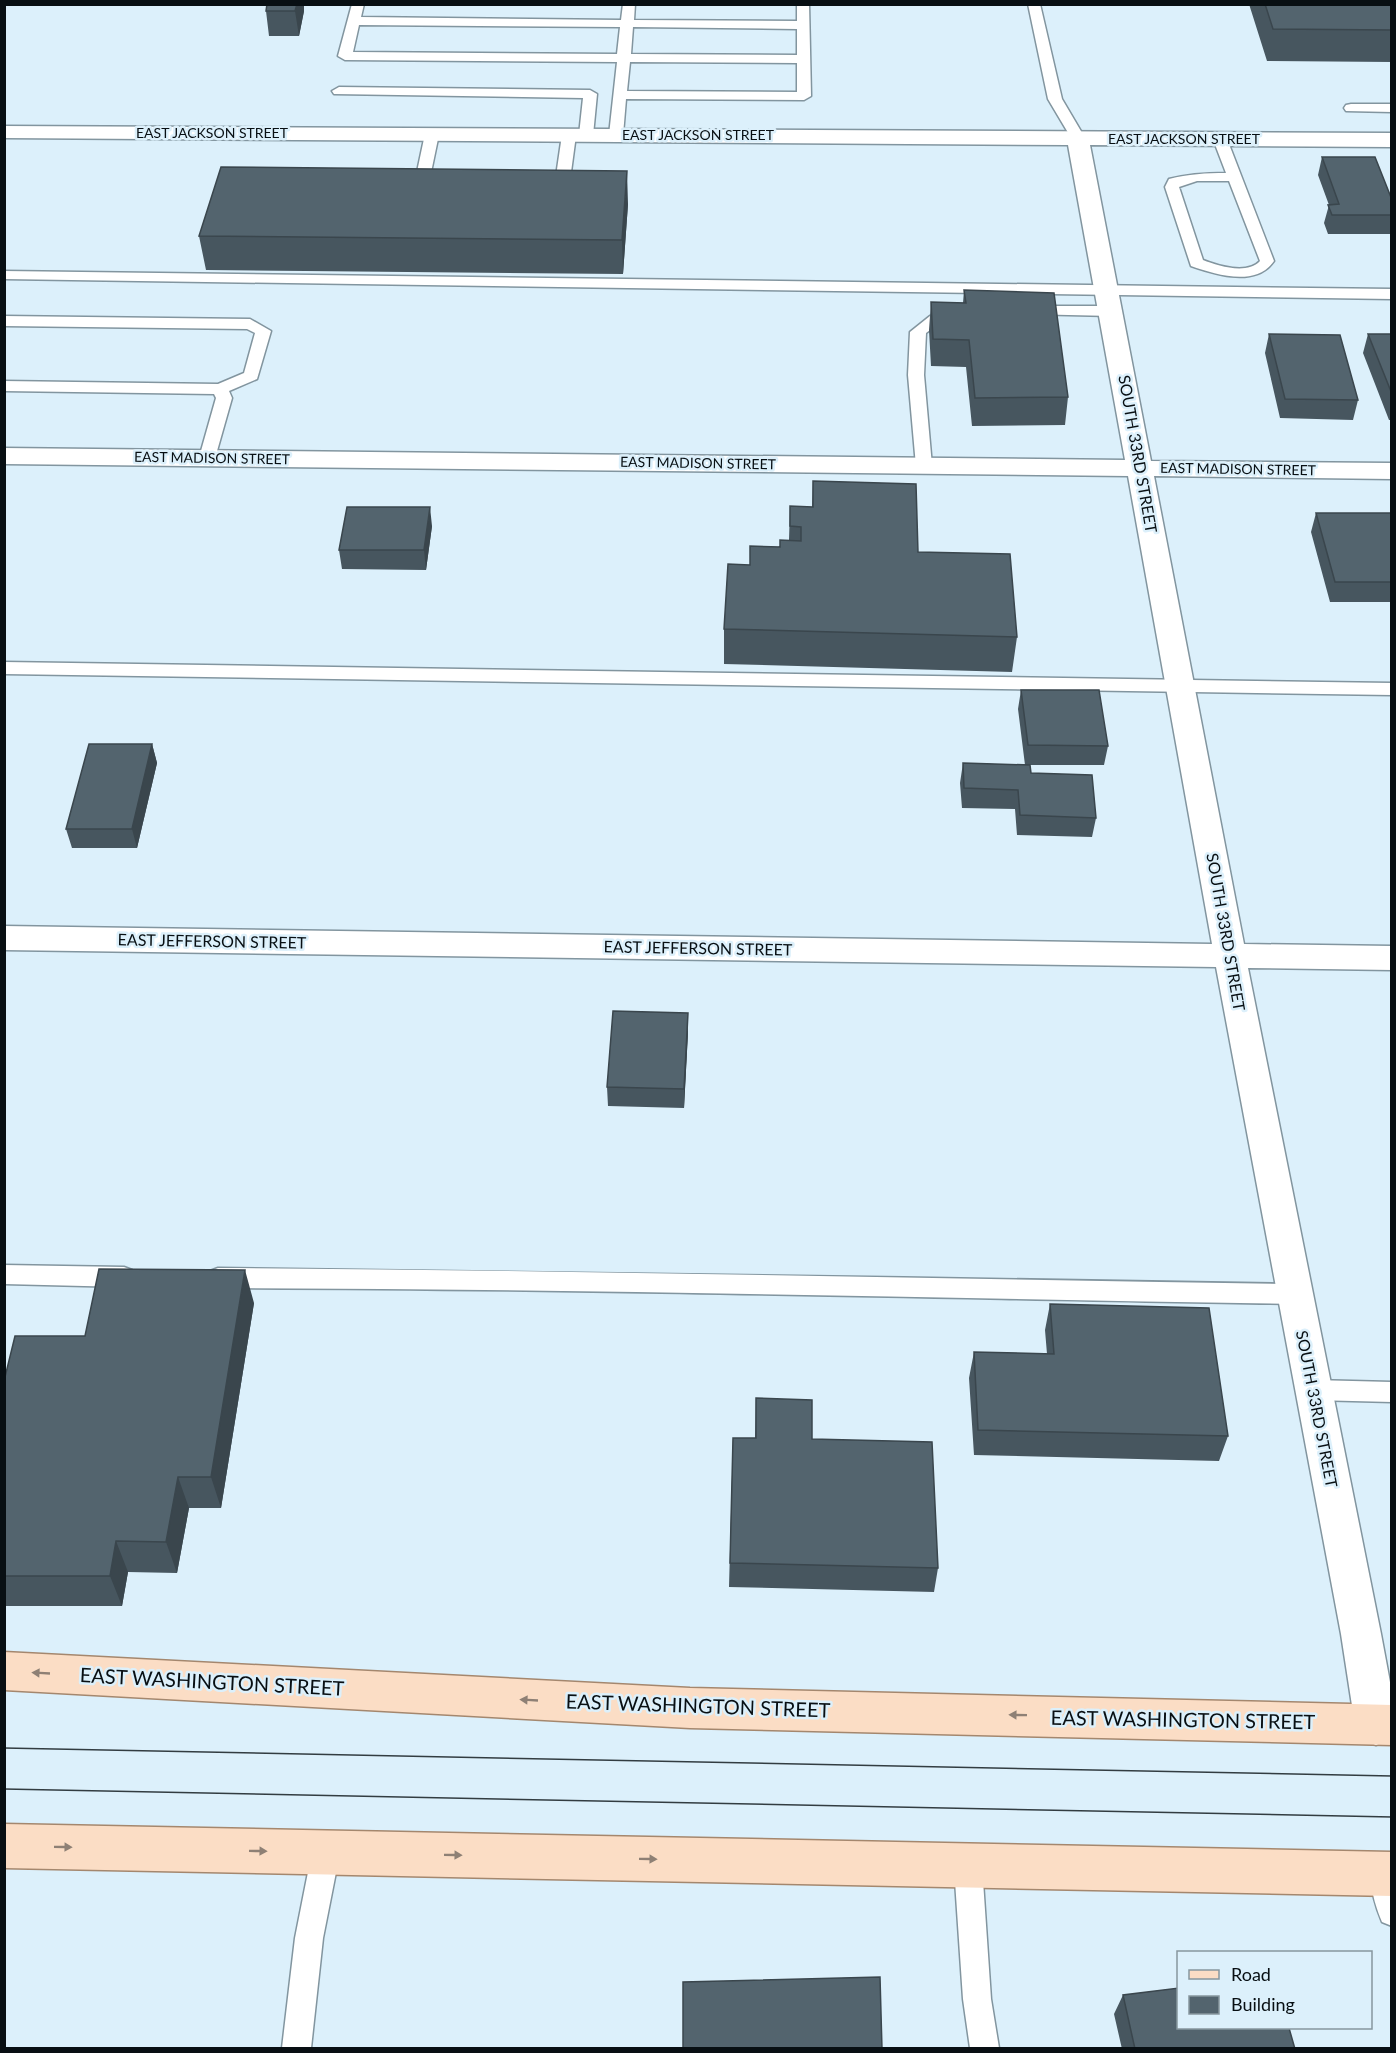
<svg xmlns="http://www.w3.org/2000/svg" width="1396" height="2053" font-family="Lato,sans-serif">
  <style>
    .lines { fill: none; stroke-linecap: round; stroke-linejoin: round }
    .lane-casing { stroke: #82959f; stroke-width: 3 }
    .street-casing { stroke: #82959f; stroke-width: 3 }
    .primary-casing { stroke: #a4876e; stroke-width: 3 }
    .lane { fill: #fff; fill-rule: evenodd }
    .street { fill: #fff; fill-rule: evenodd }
    .primary { fill: #fbddc5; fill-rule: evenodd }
    .tram { stroke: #323c41; stroke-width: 1.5 }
    .wall { fill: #47565f }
    .shaded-wall { fill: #3a464d }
    .building { fill: #53646e; stroke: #3a464d; stroke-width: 1.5 }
    .oneway { fill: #8e8075 }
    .labels { text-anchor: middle; stroke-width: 5; stroke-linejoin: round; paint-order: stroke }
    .far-street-label { font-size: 14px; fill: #080f13; stroke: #dcf0fb }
    .street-label { font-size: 16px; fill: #080f13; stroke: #dcf0fb }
    .near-street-label { font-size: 20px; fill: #080f13; stroke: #dcf0fb }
  </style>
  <rect width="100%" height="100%" fill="#dcf0fb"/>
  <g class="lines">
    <defs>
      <path id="lane" d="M352 4H364L361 17 621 20 623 4H635L634 20 797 21V4H809L811 96 804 100 626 99 623 135 616 139 609 135 617 62 345 60 338 56ZM359 25 620 27 617 54 353 52ZM633 27 797 29V55L631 54ZM630 62 797 63V92L627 91Z
        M1028 4H1040L1062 99 1085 138 1083 141H1073L1048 99Z
        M339 87 590 90 597 94 593 135 586 139 579 135 583 98 334 94 332 91Z
        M1351 104H1392V112L1346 111 1344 108 1346 105Z
        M432 130 439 134 429 182 436 183 438 186 436 189 421 190 414 186 425 134Z
        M569 131 576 135 569 187 562 191 547 190 545 187 547 184 555 183 562 135Z
        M1220 135 1227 139 1274 261C1256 287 1217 275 1191 266L1165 187 1169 179C1188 174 1206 173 1226 173L1213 139ZM1197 181H1229L1260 261C1247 275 1218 266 1203 260L1179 187Z
        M4 271 1392 289V299L4 279Z
        M1030 306H1112L1120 311 1112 316 1025 314 1022 311 1025 308Z
        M957 308 965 313 962 316 941 322 926 333 924 375 932 466 924 471 916 466 908 375 910 332 930 316Z
        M4 316 250 319 271 331 257 379 229 391 232 398 215 458 207 463 199 458 216 398 214 394 4 391V381L218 384 244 373 255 333 247 329 4 326Z
        M4 662 1392 683V695L4 674Z
        M4 1265 124 1267 132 1270 136 1277 132 1284 124 1287 4 1284Z
        M218 1268C577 1270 936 1279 1295 1284L1303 1287 1307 1294 1303 1301 1295 1304C936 1298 577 1289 218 1288L210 1285 206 1278 210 1271Z
        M1313 1380 1392 1382V1402L1313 1400 1305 1397 1301 1390 1305 1383Z
        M326 1838 336 1842 340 1852 323 1938 311 2048H282L295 1938 312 1852 316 1842Z
        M968 1852 978 1856 982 1866 991 1999 999 2048H970L963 1999 954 1866 958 1856Z
        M1384 1860 1392 1863V1926L1382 1922C1375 1905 1367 1881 1374 1864Z"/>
      <path id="street" d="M4 126 1392 133V147L1090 145 1151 461 1392 463V479L1154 476 1244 944 1392 946V970L1248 968 1381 1634 1392 1693 1391 1739 1376 1745 1361 1739 1355 1725 1341 1634 1216 967 4 950V926L1212 944 1128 476 4 464V448L1125 460 1068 145 4 138Z"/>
      <path id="primary" d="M4 1652 690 1688 1392 1705V1745L690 1728 4 1690Z
        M4 1824 1392 1852V1896L4 1868Z"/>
    </defs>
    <use href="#lane" class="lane-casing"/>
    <use href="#street" class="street-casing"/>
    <use href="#primary" class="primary-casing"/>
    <use href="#lane" class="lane"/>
    <use href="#street" class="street"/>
    <use href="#primary" class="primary"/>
    <path class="tram" d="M4 1748 1392 1776
      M4 1789 1392 1817"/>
  </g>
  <path class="wall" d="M1249 4H1392V62L1267 61Z
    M266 11H304L299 36H269Z
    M1322 157 1392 200V234H1328L1324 223 1329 205 1318 175Z
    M628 204 623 274 206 270 199 236Z
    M964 290 1068 397 1065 425 972 426 966 367 931 366 929 330 931 302 963 303Z
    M1269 334 1358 400 1353 420 1280 418 1265 353Z
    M1368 334H1392V420H1389L1363 353Z
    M813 481 918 552 1017 637 1012 672 724 664V629L750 565 789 540 790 506 812 507Z
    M1316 513H1392V602H1330L1311 532Z
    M432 526 426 570 342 569 339 550Z
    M1021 690 1108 746 1104 765H1028L1031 773 1096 818 1092 837 1017 835 1015 809 962 808 960 783 963 763 1025 765 1018 709Z
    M152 744 157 763 137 848H72L66 829Z
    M688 1032 684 1108 608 1106 607 1087Z
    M254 1303 221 1508H189L177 1573 128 1572 122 1606H4V1381L85 1336Z
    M1050 1304 1228 1436 1219 1461 974 1455 969 1378 974 1352 1047 1354 1045 1330Z
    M756 1398 812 1439 938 1568 934 1592 729 1587 733 1438H755Z
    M1123 1995 1295 2049H1122L1114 2014Z"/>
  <path class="shaded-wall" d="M297 4H304V11L299 36 295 11Z
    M627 171 628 204 623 274 622 240Z
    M430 507 432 526 426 570 424 550Z
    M152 744 157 763 137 848 132 829Z
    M688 1013V1032L684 1108V1089Z
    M245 1270 254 1303 221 1508 211 1477Z
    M178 1477 189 1508 177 1573 166 1542Z
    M116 1541 128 1572 122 1606 110 1576Z"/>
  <path class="building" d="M267 4H297L295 11H266Z
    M1265 4H1392V30L1273 29Z
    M1322 157H1375L1392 200V215H1332L1328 205 1339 204Z
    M221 167 627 171 622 240 199 236Z
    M964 290 1054 293 1068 397 975 398 969 340 933 339 931 302 966 303Z
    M1269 334 1340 335 1358 400 1285 399Z
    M1368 334H1392V394Z
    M813 481 916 484 918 552 1010 554 1017 637 724 629 728 564 750 565V546L780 547V540L801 541V527L790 526V506L813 507Z
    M347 507H430L424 550H339Z
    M1316 513H1392V582H1335Z
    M1021 690H1099L1108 746 1028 745Z
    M89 744H152L132 829H66Z
    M963 763 1030 765 1031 773 1092 775 1096 818 1020 815 1018 790 964 788Z
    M613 1011 688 1013 684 1089 607 1087Z
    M99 1269 245 1270 211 1477H178L166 1542 116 1541 110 1576H4V1381L15 1336H85Z
    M1050 1304 1209 1308 1228 1436 978 1430 974 1352 1054 1354Z
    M756 1398 812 1400V1439L932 1442 938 1568 730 1563 733 1438H756Z
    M880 1977 882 2049H683V1982Z
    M1179 1988V2028H1289L1295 2049H1135L1123 1995Z"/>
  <defs><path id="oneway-solid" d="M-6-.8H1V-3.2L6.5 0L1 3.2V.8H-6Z" transform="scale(1.5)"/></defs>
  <g class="oneway">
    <use href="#oneway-solid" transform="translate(41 1673) rotate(-177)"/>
    <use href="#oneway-solid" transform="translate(529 1700) rotate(-177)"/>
    <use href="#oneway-solid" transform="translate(1018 1715) rotate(-179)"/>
    <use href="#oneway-solid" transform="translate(63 1847) rotate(1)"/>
    <use href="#oneway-solid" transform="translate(258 1851) rotate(1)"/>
    <use href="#oneway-solid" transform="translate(453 1855) rotate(1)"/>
    <use href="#oneway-solid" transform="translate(648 1859) rotate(1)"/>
  </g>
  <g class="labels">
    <g class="far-street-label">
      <text x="212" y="138">EAST JACKSON STREET</text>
      <text x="698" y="140">EAST JACKSON STREET</text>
      <text x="1184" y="144">EAST JACKSON STREET</text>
      <text transform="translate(212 458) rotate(1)" y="5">EAST MADISON STREET</text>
      <text transform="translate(698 463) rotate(1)" y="5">EAST MADISON STREET</text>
      <text transform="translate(1238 469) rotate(1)" y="5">EAST MADISON STREET</text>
    </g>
    <g class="street-label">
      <text transform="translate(1138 454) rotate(80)" y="6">SOUTH 33RD STREET</text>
      <text transform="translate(1226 932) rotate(80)" y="6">SOUTH 33RD STREET</text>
      <text transform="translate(212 941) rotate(1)" y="6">EAST JEFFERSON STREET</text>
      <text transform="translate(698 948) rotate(1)" y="6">EAST JEFFERSON STREET</text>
      <text transform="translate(1317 1409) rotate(79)" y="6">SOUTH 33RD STREET</text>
    </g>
    <g class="near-street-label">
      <text transform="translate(212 1682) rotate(3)" y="7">EAST WASHINGTON STREET</text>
      <text transform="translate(698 1706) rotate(2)" y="7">EAST WASHINGTON STREET</text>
      <text transform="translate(1183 1720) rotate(1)" y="7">EAST WASHINGTON STREET</text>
    </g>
  </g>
  <rect width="1396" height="2053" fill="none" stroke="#080f13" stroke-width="12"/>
  <rect x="1177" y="1951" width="195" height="78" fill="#dcf0fb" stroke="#87969e" stroke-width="1.5"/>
  <rect x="1189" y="1970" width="30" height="9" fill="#fbddc5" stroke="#87969e" stroke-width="1.5"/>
  <text x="1231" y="1981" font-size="18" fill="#080f13">Road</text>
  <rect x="1189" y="1996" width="30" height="18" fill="#53646e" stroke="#87969e" stroke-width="1.5"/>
  <text x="1231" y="2011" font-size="18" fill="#080f13">Building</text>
</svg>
